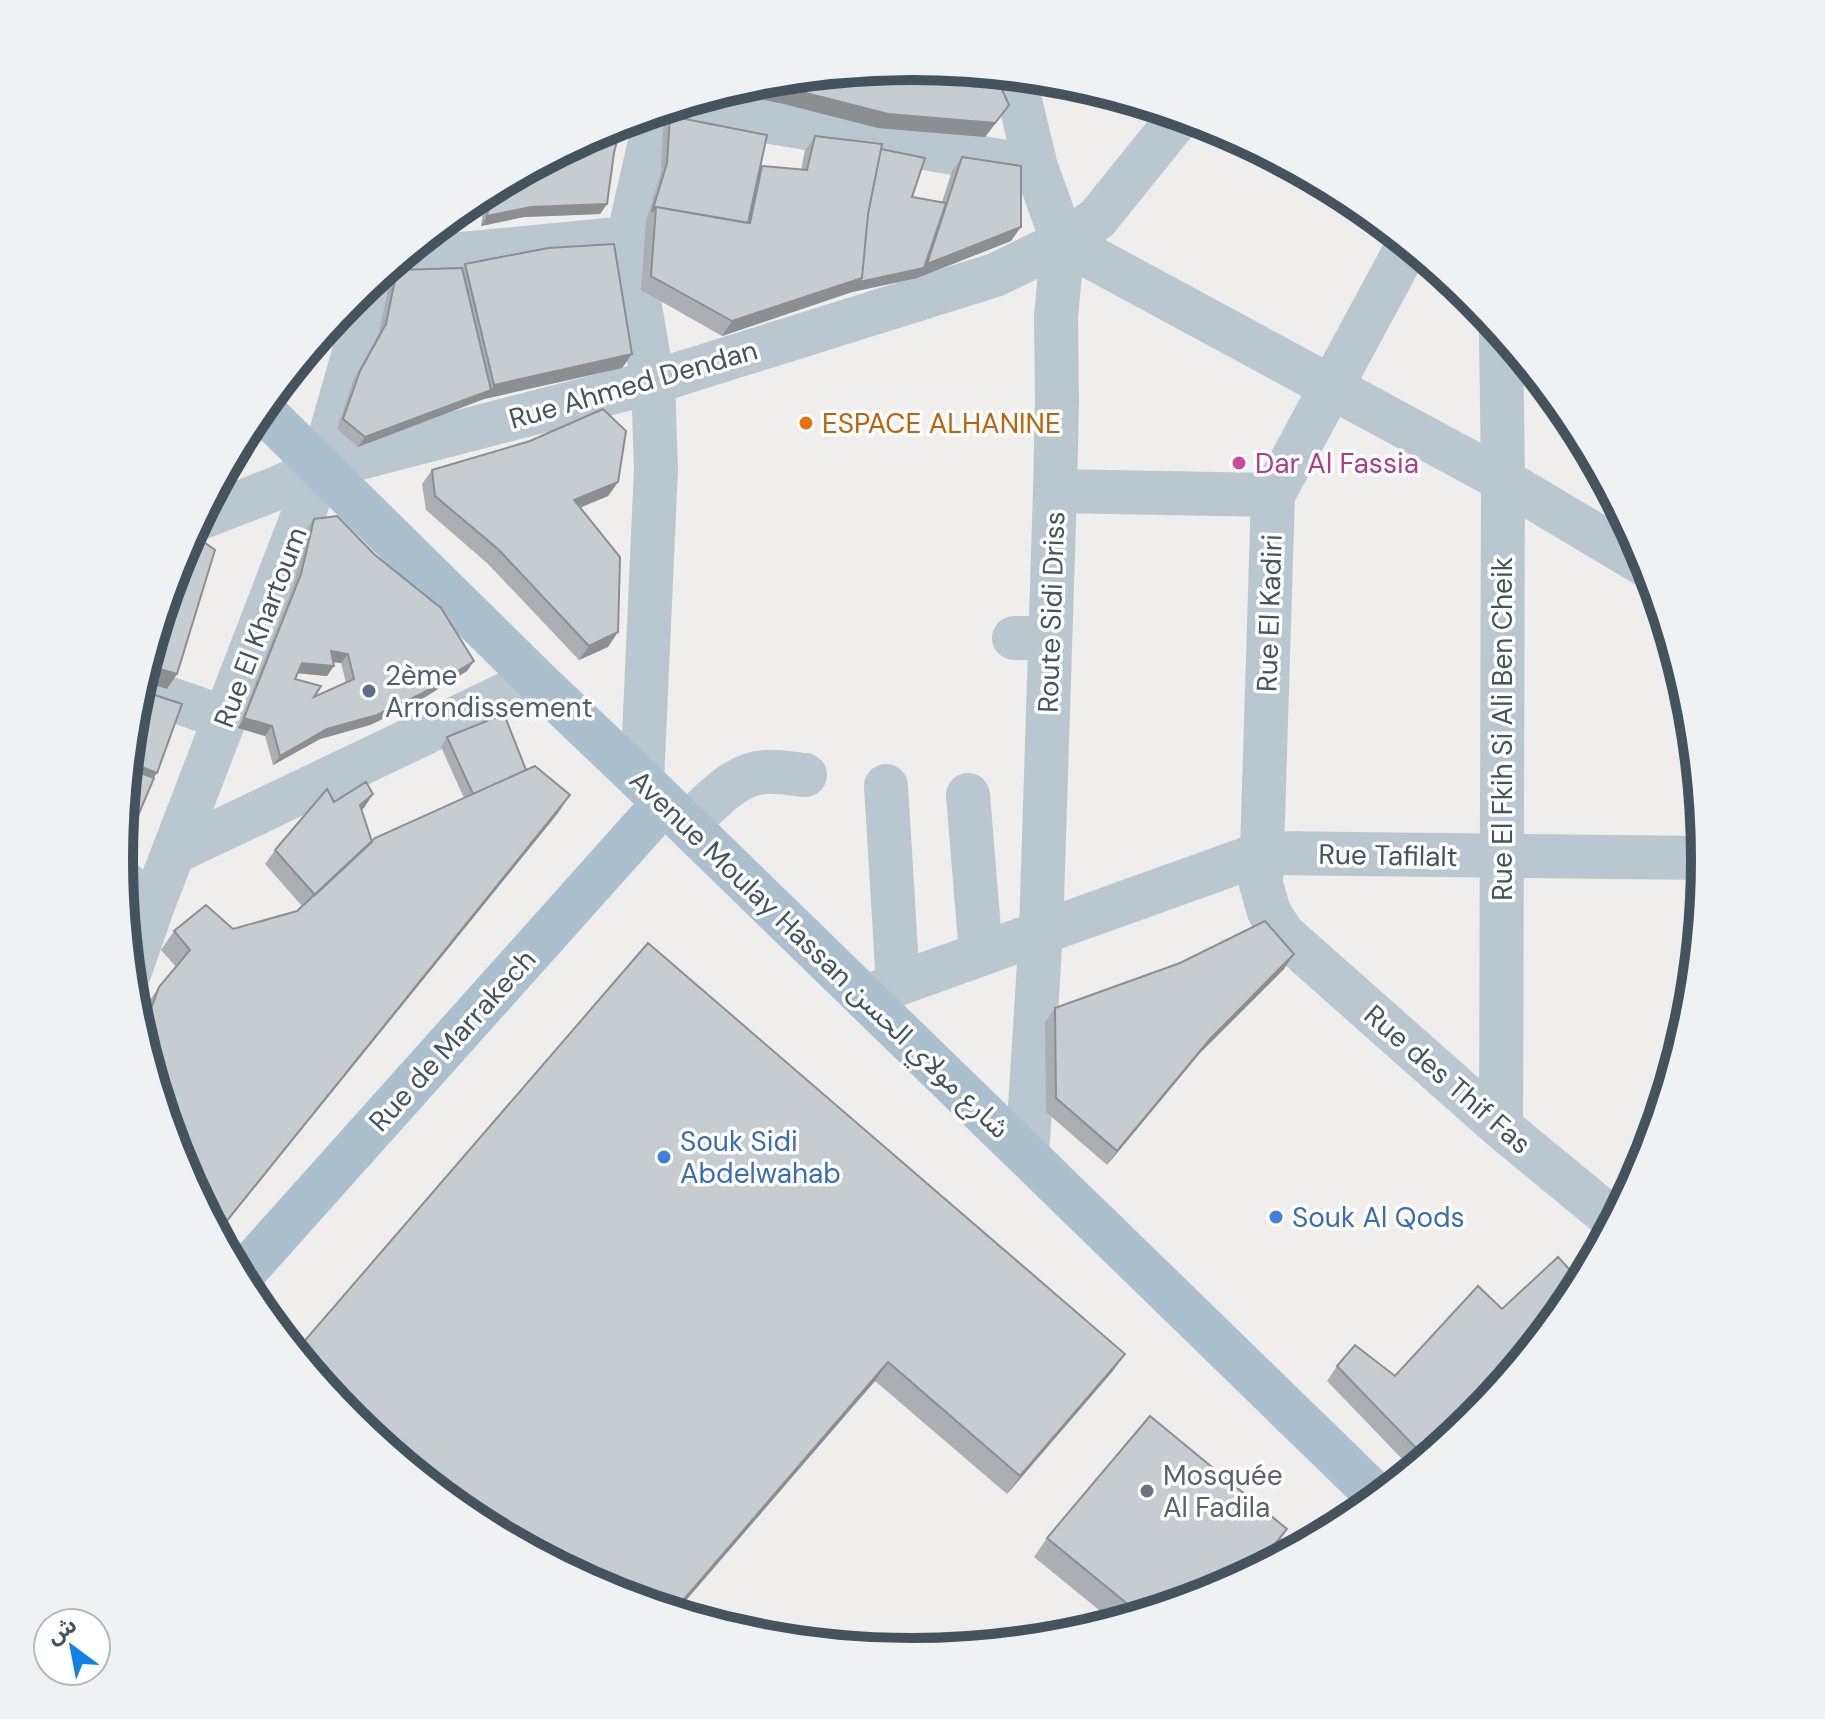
<svg xmlns="http://www.w3.org/2000/svg" width="1825" height="1719" font-family="'DM Sans','Noto Sans Arabic',sans-serif">
  <style>
    .lines { fill: none; stroke-linecap: round; stroke-linejoin: round }
    .minor { stroke: #bbc7ce; stroke-width: 44 }
    .major { stroke: #abc0ce; stroke-width: 44 }
    .wall { fill: #abafb4; fill-rule: evenodd }
    .shaded-wall { fill: #8b8f92 }
    .building { fill: #c7ccd1; stroke: #8b8f92; stroke-width: 2; fill-rule: evenodd }
    .food-dot { fill: #e8710a; stroke: #fff; stroke-width: 3 }
    .hotel-dot { fill: #d1479c; stroke: #fff; stroke-width: 3 }
    .service-dot { fill: #5c6f8a; stroke: #fff; stroke-width: 3 }
    .shop-dot { fill: #3f7fe0; stroke: #fff; stroke-width: 3 }
    .worship-dot { fill: #6b7280; stroke: #fff; stroke-width: 3 }
    .labels { text-anchor: middle; stroke-width: 7; stroke-linejoin: round; paint-order: stroke }
    .street-label { font-size: 28px; fill: #45535c; stroke: #fff }
    .food-label { font-size: 28px; fill: #c56008; stroke: #fff; text-anchor: start }
    .hotel-label { font-size: 28px; fill: #b23c85; stroke: #fff; text-anchor: start }
    .service-label { font-size: 28px; fill: #4e5e75; stroke: #fff; text-anchor: start }
    .shop-label { font-size: 28px; fill: #366cbe; stroke: #fff; text-anchor: start }
    .worship-label { font-size: 28px; fill: #5b616d; stroke: #fff; text-anchor: start }
    .rim { fill: none; stroke: #45535c; stroke-width: 10 }
  </style>
  <rect width="100%" height="100%" fill="#f0eded"/>
  <g class="lines">
    <path class="minor" d="M1014 76 1036 167 1063 242 1056 317 1057 401 1055 491 1041 932 1027 1155
      M677 106 1036 167
      M1063 242 1503 480 1649 567
      M1408 245 1273 495 1261 884 1269 912 1283 934 1501 1127 1615 1221
      M399 260 628 238
      M1055 491 1273 495
      M200 518 275 489 321 468 653 382 995 275 1063 242 1097 219 1180 116
      M1014 638H1050
      M139 688 225 718
      M642 781 656 469 653 382 628 238 657 112
      M886 786 898 984
      M968 795 981 954
      M687 824C709 805 734 773 766 772 779 771 792 774 805 775
      M173 853 536 680
      M121 880 153 905
      M130 971 153 905 321 468 375 279
      M865 998 898 984 1263 853 1706 858
      M1501 1127 1503 480 1501 332"/>
    <path class="major" d="M261 409 536 680 642 781 1379 1498
      M240 1277 664 803"/>
  </g>
  <path class="wall" d="M913 66 999 119 985 137 878 128 784 104 724 92 758 81Z
    M670 116 760 169 762 166 801 170 805 150 815 136 881 149 912 197 942 202 952 171 962 157 1011 241 917 278 852 292 722 336 641 290 646 221 661 173 663 126Z
    M609 126 614 153 607 204 600 214 524 217 481 226 486 192Z
    M465 264 632 354 622 368 484 399 358 447 337 429 353 381 379 333 390 280 397 270 462 268Z
    M432 470 618 482 608 496 580 508 608 647 579 660 488 564 426 510 422 484Z
    M314 519 474 661 467 671 414 704 370 725 320 739 273 765 265 736 238 728 294 583 307 528ZM333 662 341 663 346 683 314 697 295 679 297 673 327 676Z
    M134 704 154 778 128 839 121 849 120 848Z
    M447 737 526 770 558 813 217 1234 179 1163 138 1027 146 1006 159 987 176 967 161 950 174 931 233 929 297 911 302 906 265 864 275 850 334 802 364 808 361 810 372 842 464 798 441 747Z
    M1284 969 1200 1053 1107 1165 1046 1112 1045 1022 1055 1008Z
    M1558 1257 1406 1463 1327 1381 1337 1366 1395 1376 1502 1309Z
    M295 1352 1125 1354 1112 1372 1007 1494 875 1381 675 1613 608 1592Z
    M1287 1529 1274 1548 1254 1572 1216 1593 1115 1623 1034 1557 1047 1538Z"/>
  <path class="shaded-wall" d="M745 85 791 94 794 90 1009 105 985 137 878 128 784 104 724 92Z
    M607 204 600 214 524 217 481 226 487 216 531 207Z
    M1021 227 1011 241 917 278 852 292 722 336 732 321 862 278 924 268 927 264Z
    M632 354 622 368 484 399 358 447 365 437 491 390 494 385Z
    M246 461 237 476 220 480 227 466Z
    M618 482 608 496 564 514 574 500Z
    M618 632 608 647 579 660 589 646Z
    M331 651 348 654 341 663 324 661Z
    M474 661 467 671 414 704 370 725 320 739 273 765 280 756 327 729Z
    M302 663 334 666 327 676 295 673Z
    M146 665 177 674 167 689 141 681Z
    M244 718 272 726 265 736 238 728Z
    M129 762 157 773 147 787 127 780Z
    M373 794 364 808 350 819 360 805Z
    M570 795 558 813 217 1234V1233Z
    M1294 954 1284 969 1200 1053 1107 1165 1117 1151 1210 1039Z
    M1125 1354 1112 1372 1007 1494 1020 1476Z
    M888 1362 875 1381 675 1613 673 1612Z
    M1445 1444 1426 1460 1406 1463 1416 1448Z
    M1287 1529 1274 1548 1254 1572 1250 1575Z"/>
  <path class="building" d="M913 66 995 74 1009 105 995 123 888 114 794 90V78Z
    M790 78 791 94 745 85 758 81Z
    M670 116 767 135 748 223 656 207 652 212 667 163Z
    M621 123 614 153 607 204 531 207 487 216 491 189 609 126Z
    M815 136 882 144 868 214 862 278 732 321 651 276 656 207 750 223 762 166 807 170Z
    M881 149 925 158 912 197 946 203 924 268 859 282 862 278 868 214Z
    M962 157 1021 166V227L927 264Z
    M614 244 632 354 494 385 465 264 548 248Z
    M462 268 491 390 365 437 343 419 360 371 386 324 397 270Z
    M603 409 626 431 618 482 574 500 620 557 618 632 589 646 498 549 435 496 432 470 530 441Z
    M253 419 264 430 246 461 227 466Z
    M337 516 375 555 441 608 474 661 421 694 377 715 327 729 280 756 272 726 244 718 301 574 314 519ZM331 651 348 654 354 679 314 697 321 686 295 679 302 663 334 666Z
    M195 536 215 550 177 674 146 665 180 555 189 538Z
    M139 690 182 704 157 773 129 762 134 704Z
    M504 714 526 770 473 794 447 737Z
    M535 766 570 795 217 1233 179 1163 141 1036 159 987 190 950 174 931 206 905 233 929 297 911 375 838Z
    M128 768 154 778 128 839 121 835Z
    M366 782 373 794 360 805 372 842 315 895 275 850 327 789 334 802Z
    M1265 921 1294 954 1210 1039 1117 1151 1056 1098 1055 1008 1180 963Z
    M648 943 1125 1354 1020 1476 888 1362 673 1612 608 1592 471 1519 351 1420 295 1352Z
    M1558 1257 1582 1283 1572 1301 1473 1421 1445 1444 1416 1448 1337 1366 1355 1345 1395 1376 1478 1286 1502 1309Z
    M1150 1416 1287 1529 1250 1575 1216 1593 1141 1615 1047 1538Z"/>
  <circle class="food-dot" cx="806" cy="423" r="8"/>
  <circle class="hotel-dot" cx="1239" cy="463" r="8"/>
  <circle class="service-dot" cx="369" cy="691" r="8"/>
  <g class="shop-dot">
    <circle cx="664" cy="1157" r="8"/>
    <circle cx="1276" cy="1217" r="8"/>
  </g>
  <circle class="worship-dot" cx="1147" cy="1491" r="8"/>
  <g class="labels">
    <g class="street-label">
      <text transform="translate(633 384) rotate(-16)" y="10">Rue Ahmed Dendan</text>
      <text transform="translate(1051 612) rotate(-88)" y="10">Route Sidi Driss</text>
      <text transform="translate(1269 613) rotate(-88)" y="10">Rue El Kadiri</text>
      <text transform="translate(260 627) rotate(-69)" y="10">Rue El Khartoum</text>
      <text transform="translate(1502 729) rotate(-90)" y="10">Rue El Fkih Si Ali Ben Cheik</text>
      <text transform="translate(1388 855) rotate(1)" y="10">Rue Tafilalt</text>
      <text transform="translate(820 954) rotate(44)" y="10">Avenue Moulay Hassan شارع مولاي الحسن</text>
      <text transform="translate(452 1040) rotate(-48)" y="10">Rue de Marrakech</text>
      <text transform="translate(1448 1079) rotate(41)" y="10">Rue des Thif Fas</text>
    </g>
    <g class="food-label">
      <text x="822" y="433">ESPACE ALHANINE</text>
    </g>
    <g class="hotel-label">
      <text x="1255" y="473">Dar Al Fassia</text>
    </g>
    <g class="service-label">
      <text x="385" y="685">2ème<tspan x="385" dy="32">Arrondissement</tspan></text>
    </g>
    <g class="shop-label">
      <text x="680" y="1151">Souk Sidi<tspan x="680" dy="32">Abdelwahab</tspan></text>
      <text x="1292" y="1227">Souk Al Qods</text>
    </g>
    <g class="worship-label">
      <text x="1163" y="1485">Mosquée<tspan x="1163" dy="32">Al Fadila</tspan></text>
    </g>
  </g>
  <path d="M0 0H1825V1719H0ZM133 859a779 779 0 1 1 1558 0a779 779 0 1 1-1558 0Z" fill="#f0f1f2" fill-rule="evenodd"/>
  <path class="rim" d="M133 859a779 779 0 1 1 1558 0a779 779 0 1 1-1558 0Z"/>
  <g transform="translate(72 1647) rotate(328)"><circle r="38" fill="#ffffff" stroke="#b5babe" stroke-width="2"/>
  <path d="M0-6L14 30L0 20L-14 30Z" fill="#0e82e9"/>
  <text y="-12" font-size="22" font-weight="bold" text-anchor="middle" fill="#45535c">ش</text>
  </g>
</svg>
